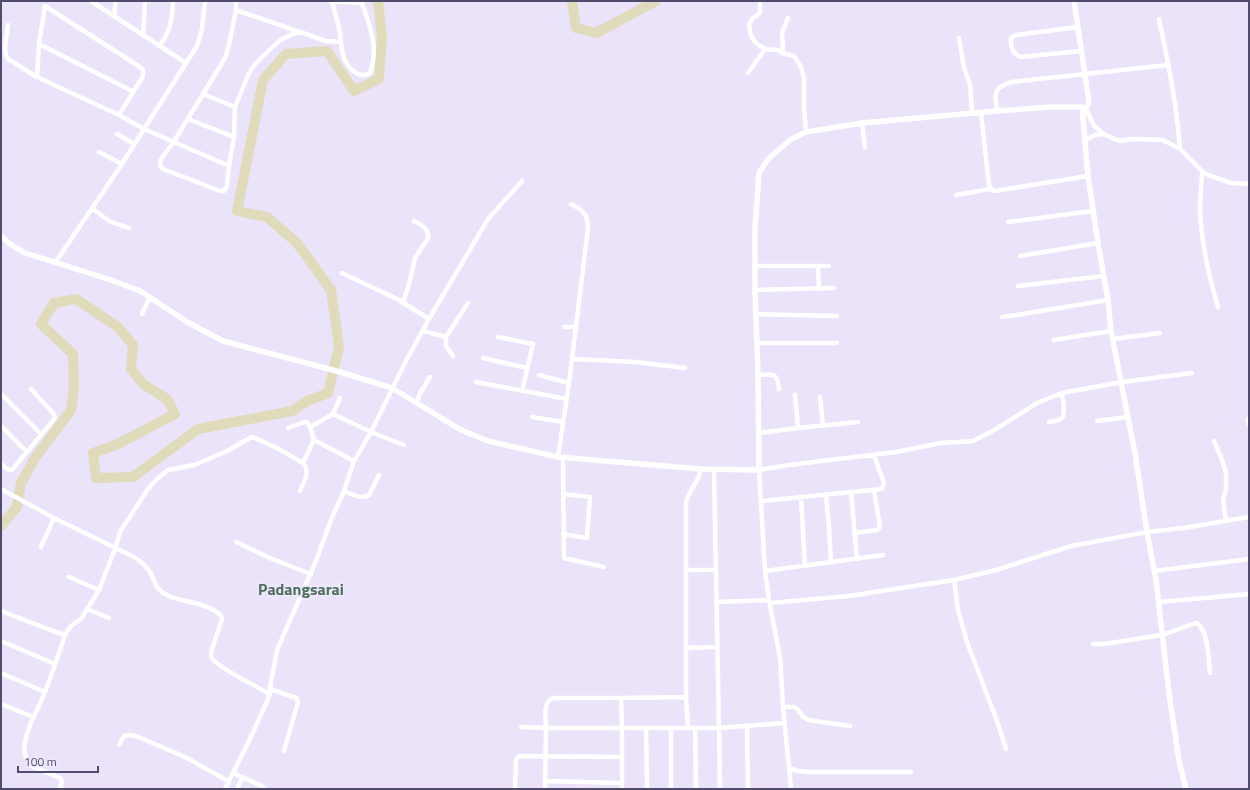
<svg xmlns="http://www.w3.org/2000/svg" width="1250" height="790" font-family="'Titillium Web',sans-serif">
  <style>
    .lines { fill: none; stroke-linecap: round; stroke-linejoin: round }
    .river { stroke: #e0dbba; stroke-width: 10 }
    .minor { stroke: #fff; stroke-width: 4.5 }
    .tertiary { stroke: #fff; stroke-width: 5.5 }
    .labels { text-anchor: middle; stroke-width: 4; stroke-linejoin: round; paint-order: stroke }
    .quarter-label { font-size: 16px; font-weight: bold; fill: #52705e; stroke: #efe8fc }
  </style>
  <rect width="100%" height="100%" fill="#eae3f9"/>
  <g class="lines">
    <path class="river" d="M572 1 576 28 596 33 656 1
      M1 526 17 507 21 483 35 458 71 410 74 388 73 354 41 324 54 303 76 299 118 327 133 345 131 369 143 384 167 399 175 414 118 444 93 453 96 478 133 477 198 429 292 411 307 401 328 393 339 347 331 290 297 243 267 217 237 211 263 80 286 54 327 51 354 91 379 79 382 37 378 1"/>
    <path class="minor" d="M91 1 186 63
      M205 1 202 29 197 46 144 129 229 166 234 137 235 107 249 73 255 64 280 40 293 34 301 32
      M328 1 362 3V2
      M760 1V13L752 19 749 25 751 36 756 43 765 49 778 50 782 53 794 56 801 67 804 78V109L806 132
      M332 2C335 12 338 22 340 33 341 41 341 50 344 58 348 68 359 80 370 73 379 49 370 26 362 3
      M236 10V1
      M114 16 116 1
      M1159 19C1168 62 1177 106 1180 149
      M8 25C7 35 2 52 8 59L37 77 119 115 144 129 122 164 55 263
      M1078 27 1016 35 1011 38C1010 46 1012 53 1020 57L1081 51
      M143 35 145 1
      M959 38 964 68 970 84 972 113
      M39 44 132 91
      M159 46C171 31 172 19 173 1
      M782 53 783 46 782 33 788 18
      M748 73 765 49
      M37 77 39 44 45 6 140 67 143 70V76L119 115
      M203 94 235 107
      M1086 109 1094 126 1104 134
      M997 111C995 93 992 88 1012 82L1168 65
      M981 113 989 185 992 190 995 191 1088 176
      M188 119 234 137
      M862 123 865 147
      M117 134 134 144
      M1084 141 1095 135 1104 134 1114 139 1121 141 1131 139 1163 140 1180 149 1202 171 1208 175 1231 183 1249 184
      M99 152 122 164
      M229 166 227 186 224 191H220L163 169 160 166 161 159 173 143 225 58 229 45 236 10 326 41 341 42
      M1202 171C1202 184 1200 196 1200 209 1201 240 1209 277 1218 307
      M956 195 990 189
      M93 209 109 221 129 228
      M1008 222 1093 211
      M1020 256 1098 243
      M755 266H829
      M818 266 819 289
      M342 273 399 300 429 319
      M1018 286 1103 276
      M755 290 834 288
      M403 303 409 284 415 258 428 238C429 228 421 225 414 221
      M142 314 150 297
      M755 314 837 316
      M1002 317 1023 314 1108 300
      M564 327H576
      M423 331 446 337 468 303
      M446 337V346L453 356
      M498 337 533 344 522 391
      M1113 339 1160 333
      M1054 340 1111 331
      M756 343H837
      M483 358 527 368
      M572 359 636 362 685 368
      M539 375 569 383
      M758 375C772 374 778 372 779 389
      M476 382 567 399
      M2 395 41 434
      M795 395 798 428
      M820 397 823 426
      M417 402 420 393 430 377
      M333 414 371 432 404 445
      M532 417 563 422
      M1248 419 1249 425
      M1097 421 1128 417
      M1049 422 1059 420 1063 417 1064 408 1062 393
      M1 426 26 451
      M310 427 333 414 340 398
      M288 428 305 422H307L310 427 314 440 354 461
      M759 433 798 428 858 422
      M1214 441 1221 457 1226 473V490L1223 499 1226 521
      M558 457 569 383 588 228C588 213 583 211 571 204
      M563 457 564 558 604 567
      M1 464 7 469 12 470 55 418 53 413 31 389
      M1 489 54 518 134 557C140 561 146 566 150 572 157 584 155 591 171 597 182 601 221 606 222 619L212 649C211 652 210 655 212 658 215 666 259 688 270 694
      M300 491C304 481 311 472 303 463
      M344 491C352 494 361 500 369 495L379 475
      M851 492 857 559
      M563 494 590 497 587 538 563 534
      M826 495 829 528 831 563
      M801 497 805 566
      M762 501 882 489 884 483 874 455
      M854 533 877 530 880 527 874 490
      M236 542 272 559 311 574
      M41 547 54 518
      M686 570H715
      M765 571 883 555
      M1154 571 1249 559
      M69 577 99 590
      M954 580 958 610 967 642 997 721 1006 749
      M716 602 769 600
      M1159 602 1249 594
      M770 603 849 596 954 580 996 570 1071 546 1147 532 1184 528 1249 517
      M87 609 109 618
      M1 611 53 631 65 635 71 626 81 619 99 590 115 549 120 532 148 489 156 480 168 470 194 465 225 452 250 438 253 437 277 448 303 463 314 440
      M1 641 55 664
      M1093 644H1104L1162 635 1196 623C1208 627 1209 661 1210 673
      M687 648 716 647
      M1 673 45 692
      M270 689 296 698 298 702 284 751
      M1 704 33 717
      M783 707C805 705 794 713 808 720L850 726
      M747 726 748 789
      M521 727 546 728C546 719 542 702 553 698H621
      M646 728 647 789
      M671 728V789
      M688 728 686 697V503C688 490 699 483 701 469
      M695 728 696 789
      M119 745 124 736 129 735 136 736 185 757 228 781
      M789 768 798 771 809 772H911
      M233 773 262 786 264 789
      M545 781 622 783
      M60 789 62 781 60 778 31 766C26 761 23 750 25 743 27 727 36 713 42 699 51 678 58 656 65 635
      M225 789 250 739 268 699 277 650 316 561 331 520 344 491 354 461 371 432 407 359 429 319 488 219 522 181
      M237 789 242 778
      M515 789 516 760 519 756 622 757
      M545 789 546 728H622L621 698 686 697
      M622 789V728H719L714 469
      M720 789 719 728 784 723
      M791 789 783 707 780 657 769 600 765 571 759 470 789 465 896 452 941 443 973 441 996 429 1037 403 1062 393 1122 382 1192 373"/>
    <path class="tertiary" d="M1082 107 1088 176 1098 243 1108 300 1111 331 1135 453 1147 532 1156 580 1169 693 1179 761 1186 789
      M1 236 10 244 25 253 111 280 140 291 189 323 223 341 340 372 392 388 461 430 488 441 558 457 701 469 759 470 758 375 755 290V229L759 173 768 159 790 140 806 132 862 123 997 111 1051 107H1082L1086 109 1089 102 1074 1"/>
  </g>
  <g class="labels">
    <g class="quarter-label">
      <text x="301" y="595">Padangsarai</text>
    </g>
  </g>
  <rect width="1250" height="790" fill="none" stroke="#4f4c6e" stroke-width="4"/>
  <path d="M18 766v6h80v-6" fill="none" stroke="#4f4c6e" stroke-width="2"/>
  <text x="24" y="766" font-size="12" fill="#4f4c6e" stroke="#efe8fc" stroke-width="3" paint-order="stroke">100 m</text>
</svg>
